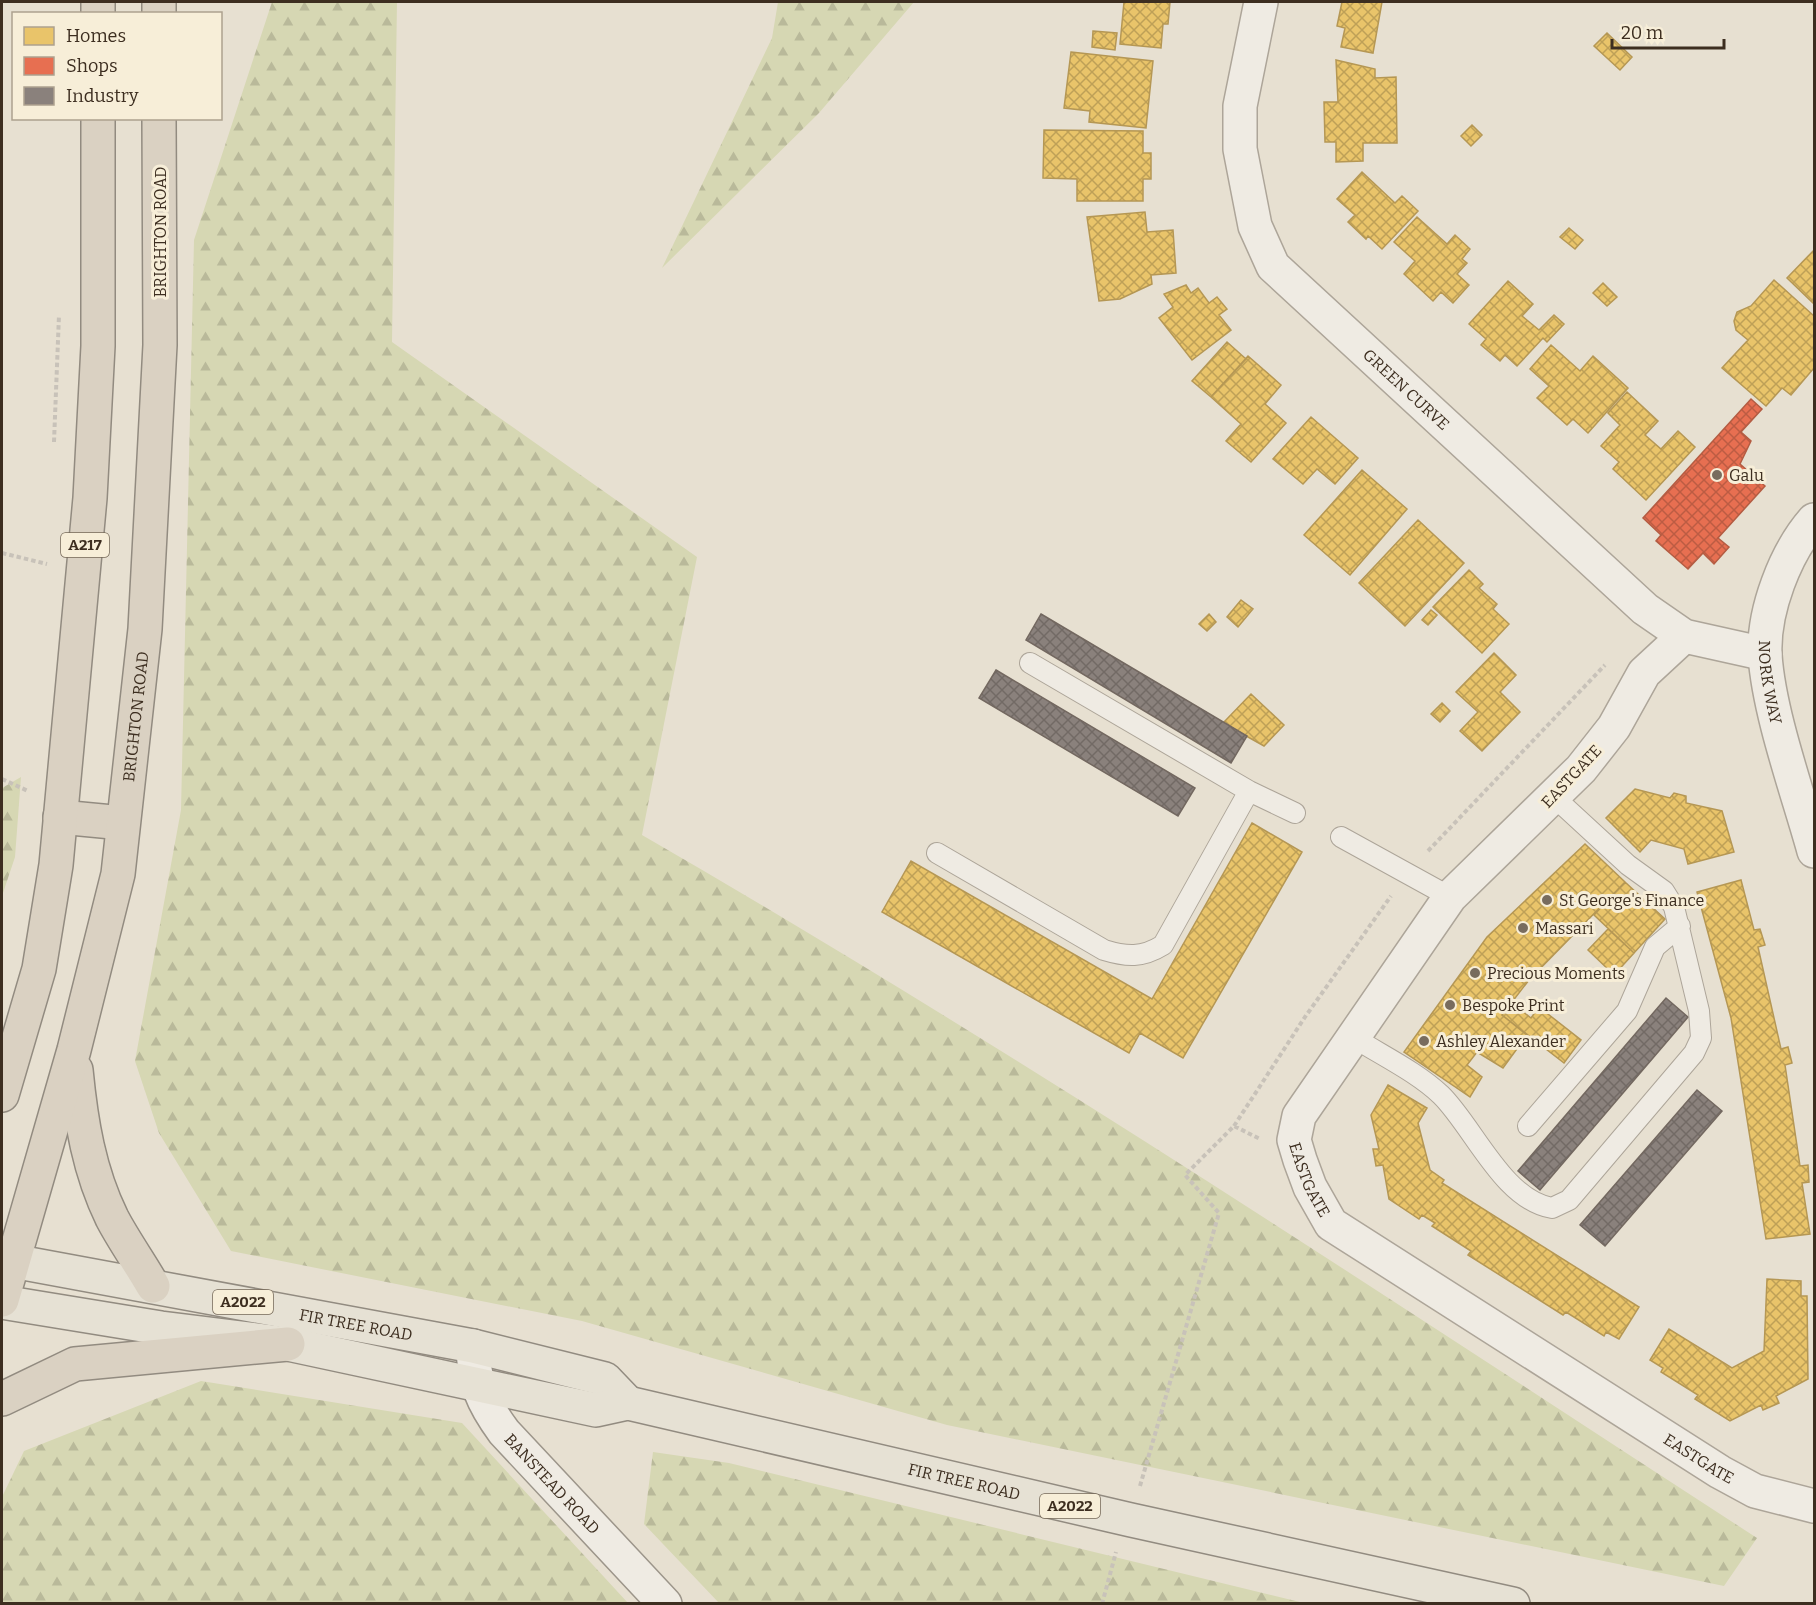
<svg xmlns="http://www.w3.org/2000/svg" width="1816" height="1605" font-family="Bitter,serif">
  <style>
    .forest { fill: url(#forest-firs) }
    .homes { fill: url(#homes-cross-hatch); stroke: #b59754; stroke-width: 1.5 }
    .shops { fill: url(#shops-cross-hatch); stroke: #b45c42; stroke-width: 1.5 }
    .industry { fill: url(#industry-cross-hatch); stroke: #736860; stroke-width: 1.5 }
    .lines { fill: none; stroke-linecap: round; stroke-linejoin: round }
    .lane-casing { stroke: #ada599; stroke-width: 22 }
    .street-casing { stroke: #ada599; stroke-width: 36 }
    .secondary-casing { stroke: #9c958a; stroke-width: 36 }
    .primary-casing { stroke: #928b80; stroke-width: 36 }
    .highway-casing { stroke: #928b80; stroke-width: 36 }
    .path { stroke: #c8c2b9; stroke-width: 4; stroke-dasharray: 4.5 3; stroke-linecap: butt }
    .lane { stroke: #efebe3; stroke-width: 20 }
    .street { stroke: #efebe3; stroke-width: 33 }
    .secondary { stroke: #efebe3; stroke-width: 33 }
    .primary { stroke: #e6e1d4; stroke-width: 33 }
    .highway { stroke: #dad1c2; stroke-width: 33 }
    .poi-dot { fill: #786c5e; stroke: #f7eed8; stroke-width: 2 }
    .labels { text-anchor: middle; stroke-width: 6; stroke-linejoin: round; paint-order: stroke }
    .shield { fill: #f7eed8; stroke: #756857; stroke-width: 1.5 }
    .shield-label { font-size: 15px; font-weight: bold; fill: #3d2e20 }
    .street-label { font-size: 16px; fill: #3d2e20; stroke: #f7eed8 }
    .poi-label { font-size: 16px; fill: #3d2e20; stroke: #f7eed8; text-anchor: start }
  </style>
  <defs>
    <pattern id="forest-firs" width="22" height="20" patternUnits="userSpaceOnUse" patternTransform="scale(1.5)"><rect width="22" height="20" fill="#d6d7b3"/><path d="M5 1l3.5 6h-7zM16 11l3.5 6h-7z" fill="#b9b99a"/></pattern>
    <pattern id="homes-cross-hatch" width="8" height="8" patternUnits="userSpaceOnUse" patternTransform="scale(1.5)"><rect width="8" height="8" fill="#e9c46a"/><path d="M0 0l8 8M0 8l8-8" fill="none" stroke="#bea057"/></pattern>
    <pattern id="shops-cross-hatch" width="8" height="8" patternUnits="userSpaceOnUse" patternTransform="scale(1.5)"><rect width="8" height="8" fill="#e76f51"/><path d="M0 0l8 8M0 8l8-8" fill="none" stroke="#bc5c43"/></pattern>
    <pattern id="industry-cross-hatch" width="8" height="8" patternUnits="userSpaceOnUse" patternTransform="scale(1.5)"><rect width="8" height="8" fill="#8a817c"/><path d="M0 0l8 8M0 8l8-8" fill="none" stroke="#726a65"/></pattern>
  </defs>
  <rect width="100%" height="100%" fill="#e7e0d1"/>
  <path class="forest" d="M272 2H397L392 342 697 557 642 835C1023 1055 1389 1299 1757 1538L1724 1586 947 1425 582 1321 231 1251 159 1133 135 1061 181 810 194 240Z
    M778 2H914L819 113 662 268 772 38Z
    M21 777 15 857 2 896V788Z
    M201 1381 462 1423 628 1603H2V1497L24 1451Z
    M653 1452 729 1463 1304 1603H719L644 1524Z"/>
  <path class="homes" d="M1124 2H1170L1168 24H1163L1161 48 1120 44Z
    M1342 2H1382L1373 53 1341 47 1345 28 1337 26Z
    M1093 31 1117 33 1115 50 1092 47Z
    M1607 33 1632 57 1620 70 1594 46Z
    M1071 52 1153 61 1146 128 1089 122 1090 111 1064 108Z
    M1336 60 1375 69V78L1396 77 1397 143H1363V161L1336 162V142H1325L1324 102H1338Z
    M1472 125 1482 135 1471 146 1461 136Z
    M1044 130 1143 131V153H1151V179H1143V201H1077V179L1043 178Z
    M1362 172 1395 203 1402 196 1418 211 1382 249 1368 236 1366 239 1348 222 1355 215 1337 199Z
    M1145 212 1147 232 1173 230 1176 273 1151 275 1152 284 1120 299 1099 301 1087 217Z
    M1417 217 1447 244 1455 235 1470 249 1462 259 1467 263 1457 274 1469 285 1453 303 1441 292 1433 301 1404 274 1415 261 1394 242Z
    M1569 228 1583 240 1575 249 1560 237Z
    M1814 250V304L1787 278Z
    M1774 280 1814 316V368L1791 395 1782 388 1766 406 1722 368 1748 340 1736 330 1734 321 1737 312 1751 306Z
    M1508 281 1533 304 1522 316 1539 330 1554 315 1564 324 1547 342 1543 338 1517 366 1505 355 1500 361 1481 345 1486 339 1469 324Z
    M1603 283 1617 297 1607 306 1593 293Z
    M1186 285 1191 293 1198 288 1209 303 1217 297 1227 309 1219 315 1231 330 1192 360 1159 318 1173 307 1164 294Z
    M1227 342 1246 359 1211 397 1192 381Z
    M1551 345 1580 371 1593 356 1628 388 1588 433 1573 419 1567 425 1537 398 1549 386 1530 369Z
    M1248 356 1281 385 1265 404 1286 423 1251 462 1226 441 1241 424 1211 397Z
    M1627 392 1658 421 1645 435 1661 449 1678 431 1695 447 1646 500 1613 469 1619 462 1601 446 1620 425 1608 413Z
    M1311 417 1358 458 1335 484 1317 469 1303 484 1273 459Z
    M1362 470 1407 509 1350 575 1304 535Z
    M1418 520 1464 563 1405 626 1359 583Z
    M1469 570 1483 584 1479 588 1497 604 1493 609 1509 624 1482 653 1433 607Z
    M1241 600 1253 609 1238 627 1227 617Z
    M1431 610 1437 615 1428 625 1422 620Z
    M1209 614 1216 622 1207 631 1199 624Z
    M1494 653 1516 675 1500 692 1520 712 1482 751 1460 731 1478 712 1456 692Z
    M1251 694 1284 725 1264 746 1223 723Z
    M1442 703 1450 711 1440 722 1431 714Z
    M1635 789 1670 798 1674 793 1686 796V803L1722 811 1734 852 1688 864 1684 849 1651 840 1640 852 1606 818Z
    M1252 823 1302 852 1183 1058 1140 1033 1129 1053 882 912 911 861 1152 999Z
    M1585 844 1625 882 1529 980 1502 1015 1527 1035 1503 1068 1477 1052 1467 1065 1482 1077 1470 1097 1404 1052 1487 937Z
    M1741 880 1754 930 1760 929 1765 945 1758 947 1781 1049 1788 1047 1792 1063 1785 1065 1800 1166 1808 1165 1809 1182 1802 1183 1810 1234 1766 1239 1731 1018 1697 892Z
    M1625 882 1665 919 1634 953 1594 915Z
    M1608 929 1634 953 1614 975 1588 950Z
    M1512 1003 1531 1018 1539 1007 1581 1040 1564 1063 1502 1015Z
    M1388 1085 1427 1108 1418 1123 1430 1170 1444 1180 1442 1183 1639 1307 1619 1339 1606 1332 1604 1336 1566 1312 1563 1315 1468 1255 1471 1251 1432 1226 1435 1223 1422 1215 1419 1219 1389 1199 1383 1165 1376 1166 1373 1149H1379L1371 1115Z
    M1767 1279 1801 1281V1296H1807L1808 1379 1776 1396 1779 1403 1763 1410 1761 1405 1730 1421 1695 1399 1698 1395 1661 1372 1663 1368 1650 1360 1669 1329 1732 1368 1764 1351Z"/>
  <path class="shops" d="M1751 399 1762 409 1741 432 1751 441 1740 464 1765 486 1718 538 1729 547 1714 564 1703 553 1688 569 1656 541 1661 535 1643 518Z"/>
  <path class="industry" d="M1041 614 1247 736 1231 763 1026 640Z
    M996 670 1195 788 1178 816 979 698Z
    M1666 998 1688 1017 1540 1190 1518 1171Z
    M1697 1090 1722 1111 1605 1246 1580 1225Z"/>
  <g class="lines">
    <defs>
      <path id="lane" d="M1030 663 1249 791 1295 813
        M1341 837 1450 897
        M937 853 1104 950C1127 957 1142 958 1163 945L1249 791
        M1353 1037C1381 1055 1417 1072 1441 1095 1473 1126 1503 1200 1552 1208L1569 1200 1694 1053 1701 1038 1699 1011 1674 907 1664 891 1628 865 1553 796
        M1528 1126 1627 1011 1655 947 1680 926"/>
      <g id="street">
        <path id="s1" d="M1261 2 1240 106V149L1255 226 1273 266 1645 609 1684 636 1765 654"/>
        <path id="s2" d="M1814 520C1785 553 1763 611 1765 655 1769 714 1798 793 1814 851"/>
        <path id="s3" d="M1684 636 1644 673 1614 727 1581 769 1450 897 1299 1116 1294 1140 1300 1160 1310 1187 1331 1224 1720 1472 1755 1491 1814 1506"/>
      </g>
      <g id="secondary">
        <path id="s4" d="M473 1346C474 1383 482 1402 504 1432L665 1604"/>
      </g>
      <g id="primary">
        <path id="s5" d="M2 1259 473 1346 605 1379 628 1403"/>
        <path id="s6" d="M2 1302 161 1328 288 1344 596 1410 628 1403 1131 1520 1513 1604"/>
      </g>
      <g id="highway">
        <path d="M159 2V14"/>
        <path d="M98 14V2"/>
        <path d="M60 817 123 823"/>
        <path d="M76 1070C81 1122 89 1171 112 1218 124 1241 140 1263 153 1286"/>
        <path d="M2 1095 39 969 56 865 90 498 98 346V118"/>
        <path id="s7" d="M2 1300 74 1050 118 874 145 629 160 345 159 118"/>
        <path d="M2 1399 75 1364 288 1344"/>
      </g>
    </defs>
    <use href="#lane" class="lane-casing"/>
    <use href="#street" class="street-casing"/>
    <use href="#secondary" class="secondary-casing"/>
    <use href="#primary" class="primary-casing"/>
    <use href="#highway" class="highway-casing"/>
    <path class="path" d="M54 442 59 315
      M2 553 47 564
      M2 779 28 791
      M1428 851 1605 665
      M1234 1126 1305 1017 1391 896
      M1140 1486 1219 1213 1185 1175 1234 1126 1260 1139
      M1102 1604 1116 1552"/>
    <use href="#lane" class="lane"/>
    <use href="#street" class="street"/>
    <use href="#secondary" class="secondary"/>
    <use href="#primary" class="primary"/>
    <use href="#highway" class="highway"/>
  </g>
  <g class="poi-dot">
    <circle cx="1717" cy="475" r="6"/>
    <circle cx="1547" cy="900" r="6"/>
    <circle cx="1523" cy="928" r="6"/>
    <circle cx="1475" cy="973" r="6"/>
    <circle cx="1450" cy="1005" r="6"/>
    <circle cx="1424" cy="1041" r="6"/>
  </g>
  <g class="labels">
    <g class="shield">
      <rect x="61" y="533" width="48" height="24" rx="4.5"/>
      <rect x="213" y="1290" width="60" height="24" rx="4.5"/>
      <rect x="1040" y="1494" width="60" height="24" rx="4.5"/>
    </g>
    <g class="shield-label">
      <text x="85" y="550">A217</text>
      <text x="243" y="1307">A2022</text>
      <text x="1070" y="1511">A2022</text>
    </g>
    <g class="street-label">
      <text transform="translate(160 232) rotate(-90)" y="6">BRIGHTON ROAD</text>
      <text dy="6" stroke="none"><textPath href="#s1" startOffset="453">GREEN CURVE</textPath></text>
      <text dy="6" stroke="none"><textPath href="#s2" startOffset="174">NORK WAY</textPath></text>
      <text dy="6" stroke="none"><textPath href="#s7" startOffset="600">BRIGHTON ROAD</textPath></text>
      <text transform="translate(1571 776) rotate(-47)" y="6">EASTGATE</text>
      <text dy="6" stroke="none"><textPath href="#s3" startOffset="686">EASTGATE</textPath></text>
      <text dy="6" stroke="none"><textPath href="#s5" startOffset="360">FIR TREE ROAD</textPath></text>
      <text dy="6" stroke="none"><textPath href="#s3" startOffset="1172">EASTGATE</textPath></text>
      <text dy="6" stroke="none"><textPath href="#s6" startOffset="982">FIR TREE ROAD</textPath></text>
      <text dy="6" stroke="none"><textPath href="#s4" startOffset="164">BANSTEAD ROAD</textPath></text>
    </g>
    <g class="poi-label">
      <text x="1729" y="481">Galu</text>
      <text x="1559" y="906">St George's Finance</text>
      <text x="1535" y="934">Massari</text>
      <text x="1487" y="979">Precious Moments</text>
      <text x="1462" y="1011">Bespoke Print</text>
      <text x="1436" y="1047">Ashley Alexander</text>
    </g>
  </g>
  <rect width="1816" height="1605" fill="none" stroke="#3d2e20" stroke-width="6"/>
  <rect x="12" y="12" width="210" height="108" fill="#f7eed8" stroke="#ada18e" stroke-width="1.5"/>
  <rect x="24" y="27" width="30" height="18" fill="#e9c46a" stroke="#ada18e" stroke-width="1.5"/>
  <text x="66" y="42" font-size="18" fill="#3d2e20">Homes</text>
  <rect x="24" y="57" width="30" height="18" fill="#e76f51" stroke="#ada18e" stroke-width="1.5"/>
  <text x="66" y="72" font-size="18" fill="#3d2e20">Shops</text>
  <rect x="24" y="87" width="30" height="18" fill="#8a817c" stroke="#ada18e" stroke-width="1.5"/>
  <text x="66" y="102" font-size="18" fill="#3d2e20">Industry</text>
  <path d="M1612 39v9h112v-9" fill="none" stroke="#3d2e20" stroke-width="3"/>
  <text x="1621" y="39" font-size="18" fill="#3d2e20" stroke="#f7eed8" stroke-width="4.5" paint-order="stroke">20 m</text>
</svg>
